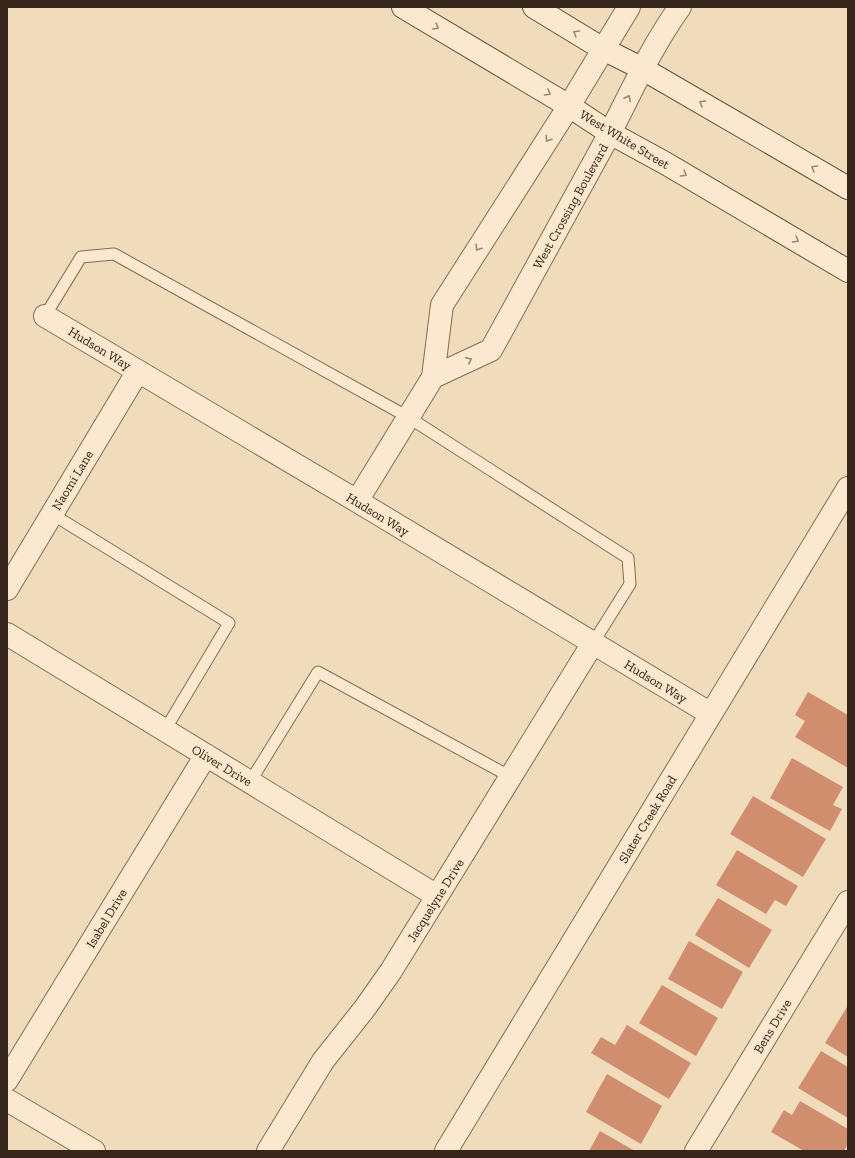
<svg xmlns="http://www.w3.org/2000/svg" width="855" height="1158" font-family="'Zilla Slab',serif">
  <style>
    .building { fill: #d18e6f }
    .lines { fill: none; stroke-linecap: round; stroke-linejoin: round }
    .service-casing { stroke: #886b54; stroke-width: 13 }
    .minor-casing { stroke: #886b54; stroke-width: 24 }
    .tertiary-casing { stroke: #886b54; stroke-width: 24 }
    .secondary-casing { stroke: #6a4c38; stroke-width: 24 }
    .service { stroke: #fbe9cf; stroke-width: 11 }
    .minor { stroke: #fbe9cf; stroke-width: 22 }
    .tertiary { stroke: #fbe9cf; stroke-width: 22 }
    .secondary { stroke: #fbe9cf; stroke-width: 22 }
    .oneway { stroke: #988774 }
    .labels { text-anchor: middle; stroke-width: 3; stroke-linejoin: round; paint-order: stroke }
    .street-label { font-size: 13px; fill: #36251a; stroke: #f7e6cb }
  </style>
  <rect width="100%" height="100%" fill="#f0dbbb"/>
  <path class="building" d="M808 692 848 715V768L795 737 805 721 795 715Z
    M792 758 843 787 833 805 842 809 830 831 770 798Z
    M753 796 826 839 803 877 730 834Z
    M737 850 798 886 786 906 775 900 766 914 716 885Z
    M718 898 772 930 749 968 695 935Z
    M689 941 743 972 722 1009 668 979Z
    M662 985 718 1018 696 1056 639 1023Z
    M847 1007H848V1057L825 1043Z
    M627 1025 691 1063 669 1099 591 1053 601 1037 615 1045Z
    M821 1051 848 1067V1118L798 1088Z
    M607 1074 662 1106 641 1144 586 1112Z
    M800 1101 848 1129V1144L844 1151H804L771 1132 784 1110 792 1115Z
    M600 1131 635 1151H589Z"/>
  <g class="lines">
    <defs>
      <path id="service" d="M45 316 81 257 114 254 408 417 628 558 630 584 593 643
        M52 514 229 623 165 730
        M250 782 318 672 511 777"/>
      <path id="minor" d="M45 316 357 501 711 714
        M433 377 491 350 610 133
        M357 501 433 377 442 305 569 106
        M7 589 138 371
        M7 634 437 896
        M7 1080 206 755
        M7 1100 94 1151
        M268 1151 323 1061 365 1008 391 971 593 643
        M446 1151 848 488
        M696 1151 848 902"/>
      <path id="tertiary" d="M569 106 629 7
        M610 133C632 90 652 46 680 7"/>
      <path id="secondary" d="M403 7 569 106 610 133 665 163 848 271
        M534 7 603 49 643 69 848 188"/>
    </defs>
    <use href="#service" class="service-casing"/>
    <use href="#minor" class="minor-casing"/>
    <use href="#tertiary" class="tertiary-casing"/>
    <use href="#secondary" class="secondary-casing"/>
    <use href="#service" class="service"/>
    <use href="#minor" class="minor"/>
    <use href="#tertiary" class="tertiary"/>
    <use href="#secondary" class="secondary"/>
  </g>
  <defs><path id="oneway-chevron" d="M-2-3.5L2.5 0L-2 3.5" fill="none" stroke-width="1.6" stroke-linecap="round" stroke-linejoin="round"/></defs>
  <g class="oneway">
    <use href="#oneway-chevron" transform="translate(436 27) rotate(31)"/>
    <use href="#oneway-chevron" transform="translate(576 33) rotate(-149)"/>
    <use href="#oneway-chevron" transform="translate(548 93) rotate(31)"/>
    <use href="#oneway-chevron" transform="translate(628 98) rotate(-63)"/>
    <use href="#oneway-chevron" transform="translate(702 103) rotate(-150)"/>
    <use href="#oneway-chevron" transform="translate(548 139) rotate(123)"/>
    <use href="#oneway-chevron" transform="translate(814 168) rotate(-150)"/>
    <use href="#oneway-chevron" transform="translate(684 174) rotate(31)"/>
    <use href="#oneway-chevron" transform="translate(796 240) rotate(31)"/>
    <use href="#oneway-chevron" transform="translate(478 248) rotate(123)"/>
    <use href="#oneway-chevron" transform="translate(469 360) rotate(-25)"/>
  </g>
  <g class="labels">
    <g class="street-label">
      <text transform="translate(625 139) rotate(31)" y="5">West White Street</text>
      <text transform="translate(570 206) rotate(-61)" y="5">West Crossing Boulevard</text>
      <text transform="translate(100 348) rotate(31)" y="5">Hudson Way</text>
      <text transform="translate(72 480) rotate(-59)" y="5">Naomi Lane</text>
      <text transform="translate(378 514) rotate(31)" y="5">Hudson Way</text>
      <text transform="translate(656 681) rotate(31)" y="5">Hudson Way</text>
      <text transform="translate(222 765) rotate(31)" y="5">Oliver Drive</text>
      <text transform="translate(647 819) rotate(-59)" y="5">Slater Creek Road</text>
      <text transform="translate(435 900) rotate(-58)" y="5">Jacquelyne Drive</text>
      <text transform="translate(106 918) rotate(-59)" y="5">Isabel Drive</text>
      <text transform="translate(772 1026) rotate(-59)" y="5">Bens Drive</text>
    </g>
  </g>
  <rect width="855" height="1158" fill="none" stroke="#36251a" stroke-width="16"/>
</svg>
